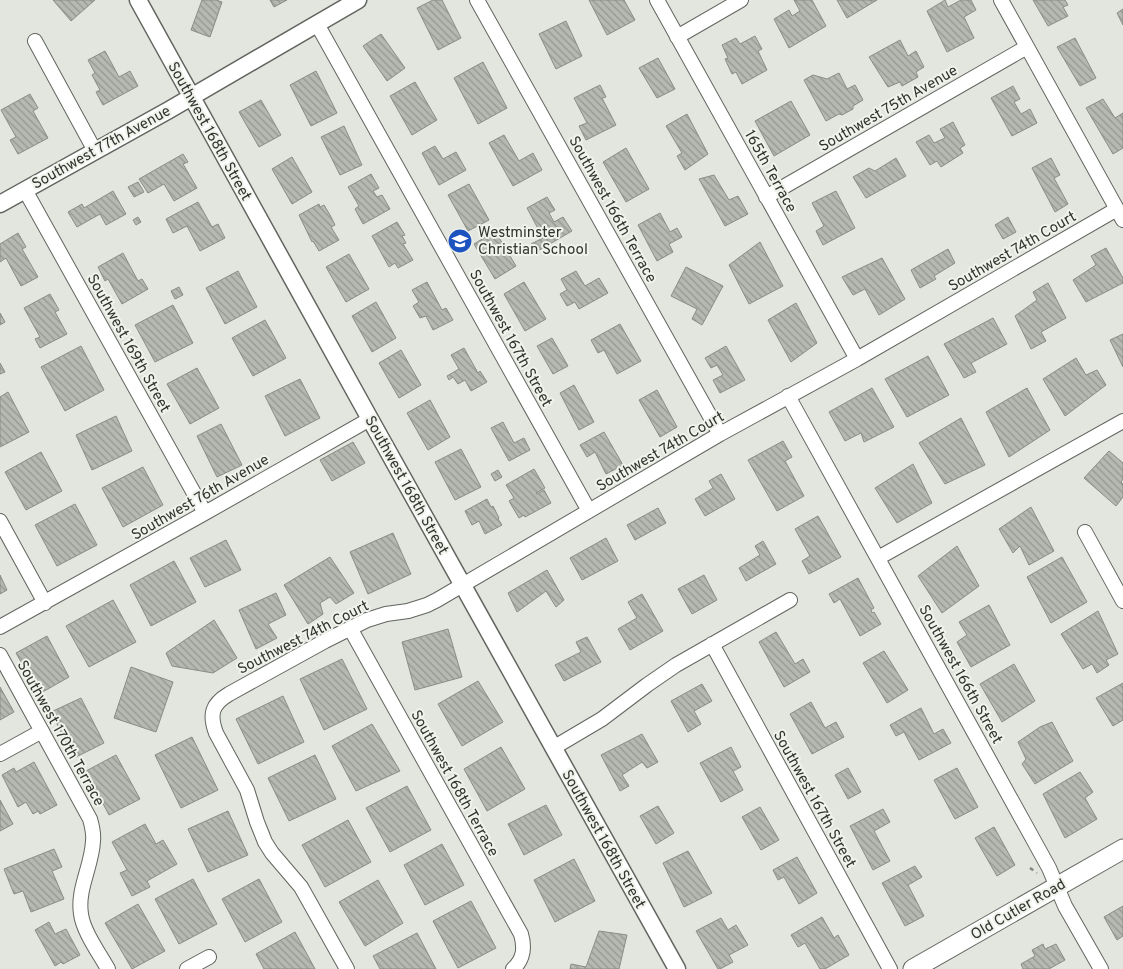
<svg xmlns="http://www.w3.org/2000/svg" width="1123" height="969" font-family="Overpass,sans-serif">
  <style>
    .building { fill: url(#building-back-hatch); stroke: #898d85 }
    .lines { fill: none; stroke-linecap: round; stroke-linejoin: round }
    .minor-casing { stroke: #62655f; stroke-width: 16 }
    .tertiary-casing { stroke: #62655f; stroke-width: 19 }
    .secondary-casing { stroke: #62655f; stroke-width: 21 }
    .path { stroke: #82857f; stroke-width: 2.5; stroke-dasharray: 4 4; stroke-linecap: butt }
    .minor { stroke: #fff; stroke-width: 14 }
    .tertiary { stroke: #fff; stroke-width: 16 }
    .secondary { stroke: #fff; stroke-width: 19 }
    .labels { text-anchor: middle; stroke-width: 4; stroke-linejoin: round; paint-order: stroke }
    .street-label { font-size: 15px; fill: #31332f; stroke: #eff3eb }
    .poi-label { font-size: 15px; fill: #31332f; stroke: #eff3eb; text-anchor: start }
  </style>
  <defs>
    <pattern id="building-back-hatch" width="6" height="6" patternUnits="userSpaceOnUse" patternTransform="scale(1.25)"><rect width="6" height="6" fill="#b5b9b1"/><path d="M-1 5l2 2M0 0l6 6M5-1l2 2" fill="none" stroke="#949790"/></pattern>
  </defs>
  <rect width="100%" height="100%" fill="#e2e6de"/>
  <path class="building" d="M53 0H95L71 21Z
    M202 0H216L222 2 210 37 191 30Z
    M270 0H287L274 7Z
    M433 0H442L461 38 438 50 417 8Z
    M589 0H624L635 20 607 35Z
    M794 0H812L826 26 789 48 774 19 789 10 792 16 800 11Z
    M837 0H877L847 18Z
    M945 0 948 7 961 0H971L976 10 964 17 974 38 947 52 927 11Z
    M1033 0H1065L1068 5 1063 7 1068 16 1048 26Z
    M1123 9V25L1117 13Z
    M566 21 582 56 556 69 539 34Z
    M381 34 405 68 387 81 363 46Z
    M755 36 762 49 758 51 767 70 742 84 736 72 732 74 725 59 728 58 722 45 736 38 740 44Z
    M1075 38 1096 78 1080 86 1057 47Z
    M900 40 908 56 916 51 924 67 916 72 918 77 902 86 900 82 888 87 869 57Z
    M105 51 119 77 130 71 138 86 103 105 96 92 100 90 92 75 95 73 88 60Z
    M658 58 675 89 657 98 639 68Z
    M483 62 507 108 478 124 454 78Z
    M316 71 337 113 311 126 290 85Z
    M839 73 847 89 855 85 863 100 853 106V109L842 115 839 114 826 121 804 80 813 75 827 79Z
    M415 82 437 120 412 135 390 96Z
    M600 85 606 97 602 98 616 125 586 140 579 126 587 123 574 98Z
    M1013 86 1020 99 1014 102 1021 114 1030 109 1037 123 1012 136 991 98Z
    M30 94 38 108 33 111 48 138 18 154 10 140 16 137 1 110Z
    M1103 99 1115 118 1123 113V148L1113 154 1086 108Z
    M261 100 281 135 259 147 239 112Z
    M791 101 810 135 774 156 755 121Z
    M687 114 708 154 685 170 677 156 682 153 666 126Z
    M953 122 965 145 960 148 963 153 941 167 937 161 930 165 916 142 929 135 934 143 945 138 940 129Z
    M344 126 362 165 340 175 321 137Z
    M504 135 519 161 533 153 542 170 513 186 489 143Z
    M435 146 443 159 456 152 466 170 439 185 422 153Z
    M626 148 649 189 626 202 603 162Z
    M183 154 188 162 183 164 197 188 174 201 164 184 148 193 139 179Z
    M292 157 312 192 292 204 272 169Z
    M896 158 906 176 866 198 853 177 869 168 875 171Z
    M1051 158 1060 175 1054 178 1068 204 1055 212 1032 168Z
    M371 174 379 188 373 191 377 197 382 195 390 209 363 224 355 209 359 206 348 187Z
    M714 175 729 200 738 196 748 214 725 226 699 179Z
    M138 182 144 192 134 197 128 187Z
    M469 184 489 220 468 231 448 195Z
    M113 191 126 214 106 225 100 214 77 227 68 212 82 204 84 208Z
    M836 191 855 228 823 245 816 231 824 226 812 203Z
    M547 197 555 210 549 213 554 222 563 217 572 231 536 252 531 244 543 238 527 208Z
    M198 202 212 227 218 224 225 238 200 251 187 226 173 233 166 219Z
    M319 204 320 207 324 205 330 215 335 225 331 227 339 240 319 251 313 241 312 242 299 215Z
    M660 213 670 232 677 228 682 237 669 244 673 252 657 261 638 225Z
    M138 217 141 222 136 225 133 220Z
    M1008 217 1016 232 1003 239 995 225Z
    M397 222 405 235 402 236 406 243 403 244 413 260 398 268 395 263 389 267 372 236Z
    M495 231 516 266 495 279 474 244Z
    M18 233 26 247 22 249 38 277 21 286 6 258 0 262V244Z
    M760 242 783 286 749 304 729 265Z
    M1106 248 1123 278V283L1086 302 1073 280 1096 265 1091 256Z
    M948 249 955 263 934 276 936 279 920 288 911 270Z
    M123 253 138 281 142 279 148 289 122 304 108 279 105 281 98 267Z
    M349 254 369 289 346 302 326 267Z
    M882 258 905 299 879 315 865 289 853 295 842 277Z
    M686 267 723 286 702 325 692 319 697 309 671 296Z
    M238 271 257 307 225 324 206 288Z
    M576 271 585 286 599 278 608 293 579 309 575 302 567 306 560 294 567 290 561 279Z
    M427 282 442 310 446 308 453 320 433 330 426 316 420 318 413 306 419 302 412 290Z
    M524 282 546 319 525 331 504 294Z
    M1048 283 1066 318 1041 332 1046 341 1031 349 1015 316 1037 300 1033 292Z
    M179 287 183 295 175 299 171 291Z
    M50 294 59 310 55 312 67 334 40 348 35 339 40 337 24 308Z
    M376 302 396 338 372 352 352 316Z
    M796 303 817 343 791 362 768 320Z
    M173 305 193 343 155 362 135 325Z
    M0 313 5 322 0 325Z
    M993 318 1007 344 971 363 976 372 964 378 944 344Z
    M265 320 286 358 253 376 232 338Z
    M620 324 641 361 617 374 604 350 598 353 591 340Z
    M1123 334V367L1110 340Z
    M552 338 568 366 553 374 537 346Z
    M81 346 104 390 65 411 41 367Z
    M726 346 745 380 720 393 713 380 723 375 717 365 711 368 705 358Z
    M464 348 478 373 480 371 487 382 471 391 465 380 458 384 453 377 449 380 447 376 459 369 451 355Z
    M401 350 421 385 399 398 379 363Z
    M928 356 949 395 907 417 885 379Z
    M1076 358 1086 375 1097 370 1106 385 1065 416 1043 379Z
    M0 363 5 372 0 374Z
    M197 368 219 408 190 424 167 384Z
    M300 379 320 418 285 436 265 396Z
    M574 385 594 422 579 430 560 393Z
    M872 388 894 427 864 442 861 433 845 441 829 412Z
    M1027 388 1050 430 1009 457 986 412Z
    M657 390 677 427 660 437 639 400Z
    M8 392 29 432 0 447V397Z
    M430 400 450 437 428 450 407 413Z
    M116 416 132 451 92 470 76 435Z
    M961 418 985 465 945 484 919 443Z
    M503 422 514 443 524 438 530 450 509 461 491 428Z
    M221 424 242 465 217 477 197 436Z
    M604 432 623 465 606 474 595 452 587 457 580 445Z
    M783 441 792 457 785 461 804 496 777 511 748 460Z
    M353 442 365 463 332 481 320 460Z
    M461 449 481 487 455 500 435 462Z
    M1109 451 1123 463V479L1121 482 1123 484V497L1116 506 1084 478Z
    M41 452 62 491 26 510 5 472Z
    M913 464 932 503 897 523 875 488Z
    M143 467 163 505 123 527 102 488Z
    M534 469 545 488 536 493 537 494 544 490 551 503 525 517 524 515 519 518 509 501 514 498 506 485Z
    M498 470 502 477 495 481 491 474Z
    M721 474 735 499 705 516 695 499 713 488 709 481Z
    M487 499 491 507 493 506 499 518 498 519 502 525 485 534 479 521 472 525 465 511Z
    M75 504 97 545 57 566 35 525Z
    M1031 507 1054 551 1029 565 1020 546 1013 553 999 529Z
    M658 508 666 523 635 540 627 525Z
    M818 516 841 557 809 574 802 561 810 556 795 529Z
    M393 533 411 574 368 594 350 552Z
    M606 538 618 561 582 580 570 558Z
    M226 540 241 570 205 587 190 558Z
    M763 541 776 564 746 581 739 568 760 555 755 546Z
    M957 546 979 586 942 613 918 576Z
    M330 557 354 593 336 604 330 597 320 603 323 614 308 624 284 585Z
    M1062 557 1087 602 1051 623 1027 577Z
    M174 561 196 602 151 626 130 585Z
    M547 570 564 600 556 607 546 591 517 612 508 593Z
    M0 575 7 590 0 594Z
    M704 575 717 600 692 614 678 589Z
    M858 578 874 608 871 610 872 613 874 612 881 624 860 636 840 599 834 603 829 594Z
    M276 593 286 615 268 624 277 638 256 649 239 610Z
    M642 594 663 631 630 650 618 629 637 618 628 602Z
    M113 600 136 642 89 667 66 626Z
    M989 605 1010 645 971 667 957 642 967 635 959 622Z
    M1098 611 1118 654 1106 660 1109 665 1097 673 1092 664 1083 669 1061 634Z
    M214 620 237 658 213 673 172 666 166 653Z
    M448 629 462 677 415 690 402 642Z
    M776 632 795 664 803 659 810 672 784 687 759 642Z
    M47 636 69 677 39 694 16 653Z
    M587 637 601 662 564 681 555 665 581 652 576 642Z
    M884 651 908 690 887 703 863 663Z
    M342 659 367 709 324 730 300 679Z
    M1014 664 1035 701 1002 722 980 684Z
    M131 667 173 682 156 732 114 718Z
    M478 681 503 722 462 746 438 704Z
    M1123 683V720L1113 726 1096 698Z
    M702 684 712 701 694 711 701 724 688 732 671 701Z
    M0 687 14 712 0 720Z
    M283 696 304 742 258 764 236 719Z
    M81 698 104 743 74 758 51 712Z
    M811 702 825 728 836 722 844 737 812 754 790 714Z
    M921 708 934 734 943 729 951 743 919 760 904 732 896 736 890 725Z
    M1052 722 1073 761 1035 784 1022 764 1026 759 1018 742 1040 727Z
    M372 724 400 771 356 791 332 746Z
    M642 734 658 762 647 768 642 762 622 775 629 786 620 791 601 755Z
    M192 737 218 790 181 808 155 755Z
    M501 747 525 789 487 811 464 769Z
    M731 747 741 767 733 771 743 790 721 802 700 763Z
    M116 755 140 799 109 815 86 771Z
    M315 755 336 799 289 821 268 778Z
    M34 762 57 805 40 814 38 811 33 814 26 802 18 807 2 775 14 768 16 772Z
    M848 768 861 792 848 799 835 775Z
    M957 768 978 807 955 819 934 780Z
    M1080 772 1093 792 1085 798 1097 819 1065 838 1043 794Z
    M407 786 431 830 390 852 366 808Z
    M0 800 13 824 0 831Z
    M546 805 562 835 524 855 508 824Z
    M658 806 674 833 656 844 640 816Z
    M760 807 779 840 761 850 742 817Z
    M883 809 890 822 874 831 890 861 873 870 850 826Z
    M228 811 248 855 208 872 188 829Z
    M348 820 371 862 325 887 302 845Z
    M145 824 156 844 163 840 177 864 147 881 150 887 132 896 120 873 127 870 112 842Z
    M994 827 1015 865 997 876 975 838Z
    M442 844 464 885 425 905 404 865Z
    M54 849 62 867 52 871 64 899 31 912 23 891 14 894 4 869Z
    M688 851 712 893 684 907 663 863Z
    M797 857 817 893 799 904 784 877 778 880 773 870Z
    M574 859 595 901 555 922 534 880Z
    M915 866 922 877 908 885 924 916 905 926 882 883Z
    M193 879 217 924 179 944 155 899Z
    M259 879 282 922 245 942 222 899Z
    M378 880 403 923 365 946 339 902Z
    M471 901 496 948 458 968 433 921Z
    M138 904 165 951 132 969 105 923Z
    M1123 906V936L1117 940 1104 917Z
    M822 917 834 938 838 935 849 955 825 969H820L805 943 798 947 791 935Z
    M721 918 728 930 736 925 748 945 729 955 733 962 720 969H718L696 931Z
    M49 922 55 934 66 929 80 955 63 964 61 962 55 966 35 930Z
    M599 931 627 935 619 969H570L571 964 586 967Z
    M295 932 315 969H264L256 954Z
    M417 933 436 969H380L373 956Z
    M1043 944 1045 949 1056 944 1065 960 1049 969H1023L1021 964 1035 956 1032 950Z"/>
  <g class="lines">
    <defs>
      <path id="minor" d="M477 0 720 434
        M657 0 857 359
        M1001 0 1123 220
        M317 24 589 511
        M677 37 741 0
        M35 41 95 151
        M25 190 205 513
        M766 197 1027 47
        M788 396 1049 868 1065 906 1101 969
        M0 521 45 603
        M1085 532 1123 601
        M878 558 1123 421
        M0 627 205 513 370 419
        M350 628 521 934C525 948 524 959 513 969
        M712 644 890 969
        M0 655 90 819C92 826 94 833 93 841 92 866 77 889 81 914 83 931 99 953 108 969
        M553 748 602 719 647 685 676 665 790 600
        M0 754 42 731
        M187 969 209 957
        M347 969 301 887 272 853 265 842 257 822 247 790 216 733C209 714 212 704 229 694L325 641 367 620 386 614 408 611 427 605 437 600 720 434 857 359 1117 209"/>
      <path id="tertiary" d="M138 0 370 419 677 969
        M0 204 169 110 358 0"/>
      <path id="secondary" d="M913 969 1123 849"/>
    </defs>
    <use href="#minor" class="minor-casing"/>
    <use href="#tertiary" class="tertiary-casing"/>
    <use href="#secondary" class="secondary-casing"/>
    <path class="path" d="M1030 868 1037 873"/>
    <use href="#minor" class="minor"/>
    <use href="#tertiary" class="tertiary"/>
    <use href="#secondary" class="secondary"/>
  </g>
  <defs>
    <symbol id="school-disc" viewBox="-11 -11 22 22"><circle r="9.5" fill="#1d53bf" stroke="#eff3eb"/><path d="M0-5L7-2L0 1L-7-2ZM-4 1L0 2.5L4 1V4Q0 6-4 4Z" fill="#fff"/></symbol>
  </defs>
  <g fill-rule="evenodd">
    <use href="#school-disc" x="446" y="227" width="28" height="28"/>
  </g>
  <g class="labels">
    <g class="street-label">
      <text transform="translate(888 108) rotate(-30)" y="5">Southwest 75th Avenue</text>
      <text transform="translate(210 131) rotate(61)" y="5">Southwest 168th Street</text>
      <text transform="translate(101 147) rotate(-29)" y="5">Southwest 77th Avenue</text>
      <text transform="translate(771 171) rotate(61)" y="5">165th Terrace</text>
      <text transform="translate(613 209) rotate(61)" y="5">Southwest 166th Terrace</text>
      <text transform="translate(1012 251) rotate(-30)" y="5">Southwest 74th Court</text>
      <text transform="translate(511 338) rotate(61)" y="5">Southwest 167th Street</text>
      <text transform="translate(129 343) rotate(61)" y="5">Southwest 169th Street</text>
      <text transform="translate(660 451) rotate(-30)" y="5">Southwest 74th Court</text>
      <text transform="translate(407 485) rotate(61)" y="5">Southwest 168th Street</text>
      <text transform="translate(200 497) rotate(-30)" y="5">Southwest 76th Avenue</text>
      <text transform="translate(303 637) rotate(-27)" y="5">Southwest 74th Court</text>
      <text transform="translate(961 674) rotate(61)" y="5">Southwest 166th Street</text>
      <text transform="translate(61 733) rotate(61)" y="5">Southwest 170th Terrace</text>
      <text transform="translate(455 783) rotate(61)" y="5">Southwest 168th Terrace</text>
      <text transform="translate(815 799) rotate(61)" y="5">Southwest 167th Street</text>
      <text transform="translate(604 839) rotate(61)" y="5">Southwest 168th Street</text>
      <text transform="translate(1018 909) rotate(-30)" y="5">Old Cutler Road</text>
    </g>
    <g class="poi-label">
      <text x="478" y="237">Westminster<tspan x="478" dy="17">Christian School</tspan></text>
    </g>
  </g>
</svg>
